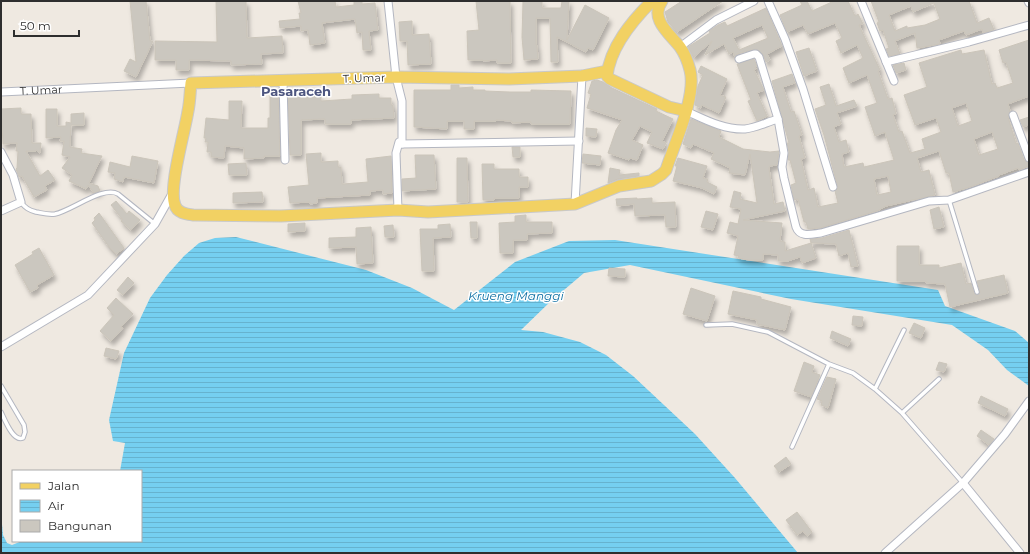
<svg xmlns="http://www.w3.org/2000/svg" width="1030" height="554" font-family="Montserrat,sans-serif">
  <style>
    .water { fill: url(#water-rules) }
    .building { fill: #cbc7bf; stroke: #cbc5ba; fill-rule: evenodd; filter: url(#shadow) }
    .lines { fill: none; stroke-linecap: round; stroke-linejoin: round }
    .service-casing { stroke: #b4b7c1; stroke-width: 5.5 }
    .minor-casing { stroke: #b4b7c1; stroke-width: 9 }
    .primary-casing { stroke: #c9c9c9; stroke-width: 13 }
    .service { stroke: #fff; stroke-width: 3.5 }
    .minor { stroke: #fff; stroke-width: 7 }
    .primary { stroke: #f2d163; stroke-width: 11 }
    .labels { text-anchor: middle; stroke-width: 3; stroke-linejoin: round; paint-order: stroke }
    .street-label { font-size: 11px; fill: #2e2e2e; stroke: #fff }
    .water-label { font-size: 12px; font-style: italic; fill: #0d6fa3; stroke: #fff }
    .quarter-label { font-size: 13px; font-weight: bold; fill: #4d5680; stroke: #fff }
  </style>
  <defs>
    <pattern id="water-rules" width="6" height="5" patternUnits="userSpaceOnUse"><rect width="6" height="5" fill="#75cff0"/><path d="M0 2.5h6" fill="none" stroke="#66b2ce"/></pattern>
    <filter id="shadow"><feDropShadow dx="2.5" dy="4.5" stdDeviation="2" flood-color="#0004"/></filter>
  </defs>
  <rect width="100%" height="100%" fill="#efe9e1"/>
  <path class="water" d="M236 237 366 270 412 288 454 310 515 262 569 241 615 240 938 290 945 306 1015 331 1029 343V386L1007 370 988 350 952 325 791 299 630 265 584 273 551 301 521 330 543 332 580 342 606 355 633 376 695 434 735 478 798 553H1V513L3 535 7 543 12 545 22 541H141V471H120L125 443 113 441 109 420 124 353 150 298 167 275 184 256 199 243 215 238Z"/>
  <path class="building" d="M130 1H146L150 41H153L136 77 124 71 130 59 136 62Z
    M216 1H246L247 38 282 36 283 53 261 54 262 64 231 65V61L189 60V70H176V60H155V41L217 42Z
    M298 1H335L336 7 354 5V1H362V4L375 3 378 30 369 31 371 50H363L362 32 357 33 355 19 322 23 325 43 310 45 308 30 301 31V26L280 28 279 21 300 19 299 13H301Z
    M476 1H510L511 63H497V60L483 61V60H468L467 31 479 30Z
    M523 1H542V8H561L562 1H569L567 40 585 5 609 18 593 50 588 48 586 52 557 37 558 62H551L550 18H536V45H537L538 59 524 60 522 37Z
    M682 1H723L677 32 668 22 665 12Z
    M800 1H807L812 11 834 1H848L855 16 858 14 863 24 859 25 880 70 878 71 888 99 892 98 896 114 893 115 899 132 902 131 910 153 925 149 922 139 941 132 936 118 915 125 904 95 927 87 919 63 961 50 962 54 984 50 992 84 995 83 997 88 1013 83 1006 62 1003 63 999 50 1029 40V96L1008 104 1010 111 1008 117 1016 144 1018 143 1024 160 1029 163V166L1019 170 1018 168 999 175V176L970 187 953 192 949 173H946L939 151 917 158 921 172 929 170 935 195 886 206 880 209V210L820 228 808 229 806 222H804L798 199 794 200 791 185 796 183 790 160H788L789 152 787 143H789L772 81 792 74 795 83 783 87 791 112 794 111 802 135 799 136 805 158 801 159 808 190 814 188 818 207 838 203 835 191 838 188 824 135 815 109 826 105 820 87 829 84 836 106 854 100 857 106 837 113 841 124 834 127 839 142 846 140 849 152 842 154 844 167 863 163 864 167 894 160 885 132 875 136 865 107 877 103 867 75 849 83 843 68 863 58 857 45 841 53 836 41 842 38 835 23 808 34 803 25 787 32 780 15 802 5ZM966 103 972 121 958 126 952 108ZM992 132 998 149 979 155 974 139ZM888 176 891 192 877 195 874 179Z
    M871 1H969L977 23 989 18 994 30 983 33 982 29 966 35 964 31 939 40 940 44 917 48 915 33 895 41 900 54 889 56 886 49 889 48 883 30 880 31 877 23 879 22ZM934 3 940 19 925 25 907 28V26L895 31 889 15 911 6 913 12Z
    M766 8 782 46 767 54 770 60 766 62 763 54 756 49 737 54 735 57 733 52 729 54 724 44 705 55 712 41 694 57 692 55 688 47 710 33 709 31 718 25 725 22 727 26ZM762 25 768 38 739 50 733 38Z
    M412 21V35L429 34 431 64 408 65 407 41H400L399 22Z
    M809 48 817 71 804 76 796 52Z
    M754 59 757 66 755 67 756 69 754 70 764 90 757 93 767 116 757 121 748 101 751 100 737 64Z
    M904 63 906 70 896 73 893 65Z
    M701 66 727 79 720 95 726 97 719 113 702 105 701 108 695 105 698 86 703 75 698 72Z
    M597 80 603 82 612 88 657 109 656 111 673 119 662 141 666 143 663 149 647 143 652 132 640 126 632 140 643 145 637 160 630 158 629 160 608 153 616 130 622 120 587 108 591 94 588 93 592 81Z
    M451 85H459V88L473 87V90H485V91L510 92H531V90L571 91 570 124H531V122L512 123V121L496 120V121H474V129H464V121H447V129L414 127V90H451Z
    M270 90H278L280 156H264V158L244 159V148L225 146 224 158 211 157V152H207L208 142H205L206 138H204L206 118 229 120V101H242L241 128H268V118H270Z
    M301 93H308L309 96H321V101L352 99V95L379 94V98H391V105H393L394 118 351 120V124H325V119L301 120V155H290L288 94H301Z
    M21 108V114H31L32 143H41L40 153 36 150V151H26L40 176 48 170 55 180 45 186 47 190 34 197 22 176 19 177 16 169 17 168 18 151H16L17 143 3 144 1 109Z
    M46 109H57V126H66V122L71 123V114L84 113V125H71L70 147 82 149 81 153 102 156 89 183 98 186 100 191 94 193 88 185 86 189 69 181 72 175 62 168 70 157 62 155 64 141H60L61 137 46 138Z
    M1029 117V125L1023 127 1020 120Z
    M691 119 721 131 719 137 743 149 770 152 779 151 777 165 770 166 769 168 774 204 783 202 785 211 743 220 782 223 780 241 785 242V251L811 243 810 239 822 238 849 230 858 266 851 267 848 253 839 256 836 244 811 243 816 258 802 263 800 257 788 261H778V255L763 254V260H748L738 258 739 256 734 255 738 236 727 233 730 222 738 224 741 209 730 207 734 191 741 193 740 199 757 203 750 154 745 175 729 173 730 168 711 159 714 153 693 144 691 148 683 144Z
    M586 128 597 129 596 137 586 136Z
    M512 147H520V157H513Z
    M321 153V162L338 161V167H341L342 184H343L368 182 366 159 391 156 392 193 383 194V190L370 191V195L317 198V203L310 204V202L290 203 288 187 309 185 306 154Z
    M583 154 601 156 600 165 582 163Z
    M415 155H434L436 189 402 191V179L416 178Z
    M132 156 158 161 154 183 124 177 123 182 114 179 115 173 108 172 110 162 130 167Z
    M457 158H467L468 202H457Z
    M678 158 707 166 703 178 708 179 707 182 717 187 714 194 702 188 673 181 677 166H675Z
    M246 163 247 175H229L228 164Z
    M482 164H494V169H519V177H528V187H519V198H494V200H483Z
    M610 168 620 170 619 175 639 173V176L618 179 608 183Z
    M262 192 263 202 233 203V193Z
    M637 198V199L652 198V203L675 202 676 227H666L665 215 635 216 634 204 617 206 616 199Z
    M116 201 127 214 129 211 140 220 131 230 121 221 122 219 111 205Z
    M939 207 944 227 934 229 930 210Z
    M706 211 718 214 713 230 701 227Z
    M99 213 124 248 116 254 109 247 92 223 95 220 94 218Z
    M526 215V222H552V233L527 234V240H513V253H500L499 223 515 222V216Z
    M470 222H477V238H471Z
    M305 223V231L288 232V224Z
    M450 224 451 237 433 238 434 271H422L420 229H438V225Z
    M393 225 394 237H385L384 226Z
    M371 227 373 263 357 264 356 247 329 248V238L356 237V228Z
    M897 246H919V265H939V268L961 263 966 284 971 283 974 293 976 295H978L980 292 977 281 1004 275 1008 293 950 307 945 284 926 283V281H897Z
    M39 248 54 275 37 285 38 288 30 292 15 265 33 254 32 252Z
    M609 268 625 269V277L608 276Z
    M128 277 134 283 123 295 117 290Z
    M691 288 715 296 707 321 683 314Z
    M733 291 761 297V299L791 307 785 330 757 324V320L728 314Z
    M116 298 133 314 121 327 123 328 111 341 100 331 114 315 107 308Z
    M853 316 863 317 862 326 852 325Z
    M914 323 925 328 921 338 909 333Z
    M832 331 851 339 848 346 830 338Z
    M106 348 119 351 116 359 104 356Z
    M804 362 814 366 812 372 820 375 811 397 794 391Z
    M939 362 947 364 944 372 936 370Z
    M827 377 836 379 828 408 821 405 822 401 817 399Z
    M981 396 1008 409 1005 416 978 403Z
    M981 430 994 439 989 445 977 436Z
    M786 457 791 464 779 472 774 466Z
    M797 512 812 532 807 536 803 531 797 535 786 520Z"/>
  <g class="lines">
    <defs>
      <path id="service" d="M949 200 977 292
        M21 202C25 208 29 210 36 212 42 213 48 215 55 214 71 211 104 185 118 194L155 224
        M706 325 732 324 768 332 829 364 853 373 875 389 902 413 963 483
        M1 386 24 425 25 432 23 438C13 442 5 420 1 412
        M875 389 904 330
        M902 413 939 379
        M792 447 829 364"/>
      <g id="minor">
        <path d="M388 1 396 77 402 101V144L399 142 396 153 398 210"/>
        <path d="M768 1 785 39 803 89 833 187"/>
        <path d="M861 1 894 81"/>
        <path d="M1028 1 1029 3"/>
        <path d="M680 47 716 20 754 1"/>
        <path d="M739 59 754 54H756L759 57 778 119 784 153 782 167 784 178 796 227C800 238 812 234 821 233L929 201 949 200 1029 172"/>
        <path d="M886 62 969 42 1029 25"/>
        <path d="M283 81 285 160"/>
        <path id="s1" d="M1 92 191 83"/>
        <path d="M686 111C704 119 724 130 745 129 756 128 767 122 778 119"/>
        <path d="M1013 115 1029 158"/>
        <path d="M402 144 579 141"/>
        <path d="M1 152 13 175 21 202 1 211"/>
        <path d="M575 204 582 76"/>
        <path d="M1 347 88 295 155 224 173 192"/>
        <path d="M963 483 1020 553"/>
        <path d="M885 553 963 483 1005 434 1029 401"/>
      </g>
      <path id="primary" d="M652 1C632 21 610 47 607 76L610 79 669 107 686 111
        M607 71 582 76 509 79 396 77 191 83C190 92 190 102 188 111 185 131 168 189 175 205 177 213 186 214 193 215L281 216 398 210 428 212 575 204 619 186 651 181 662 174 666 170C674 144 697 96 690 70 688 62 685 54 680 47 670 34 649 19 662 1"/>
    </defs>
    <use href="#service" class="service-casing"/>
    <use href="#minor" class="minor-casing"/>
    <use href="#primary" class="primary-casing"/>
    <use href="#service" class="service"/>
    <use href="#minor" class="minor"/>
    <use href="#primary" class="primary"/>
  </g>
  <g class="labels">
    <g class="street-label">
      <text transform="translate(364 78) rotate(-2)" y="4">T. Umar</text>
      <text dy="4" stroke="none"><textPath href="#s1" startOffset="40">T. Umar</textPath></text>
    </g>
    <g class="water-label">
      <text x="516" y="300">Krueng Manggi</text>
    </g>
    <g class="quarter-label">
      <text x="296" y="96">Pasaraceh</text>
    </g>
  </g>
  <rect width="1030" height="554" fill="none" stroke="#2e2e2e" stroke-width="4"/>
  <rect x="12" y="470" width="130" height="72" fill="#ffffff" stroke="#ababab"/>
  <rect x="20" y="483" width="20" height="6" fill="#f2d163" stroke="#ababab"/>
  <text x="48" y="490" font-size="12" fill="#2e2e2e">Jalan</text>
  <rect x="20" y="500" width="20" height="12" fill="url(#water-rules)" stroke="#ababab"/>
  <text x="48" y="510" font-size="12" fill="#2e2e2e">Air</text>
  <rect x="20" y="520" width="20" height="12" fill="#cbc7bf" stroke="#ababab"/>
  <text x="48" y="530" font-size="12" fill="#2e2e2e">Bangunan</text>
  <path d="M14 30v6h65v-6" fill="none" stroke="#2e2e2e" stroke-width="2"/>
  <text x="20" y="30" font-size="12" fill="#2e2e2e" stroke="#ffffff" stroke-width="3" paint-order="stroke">50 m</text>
</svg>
